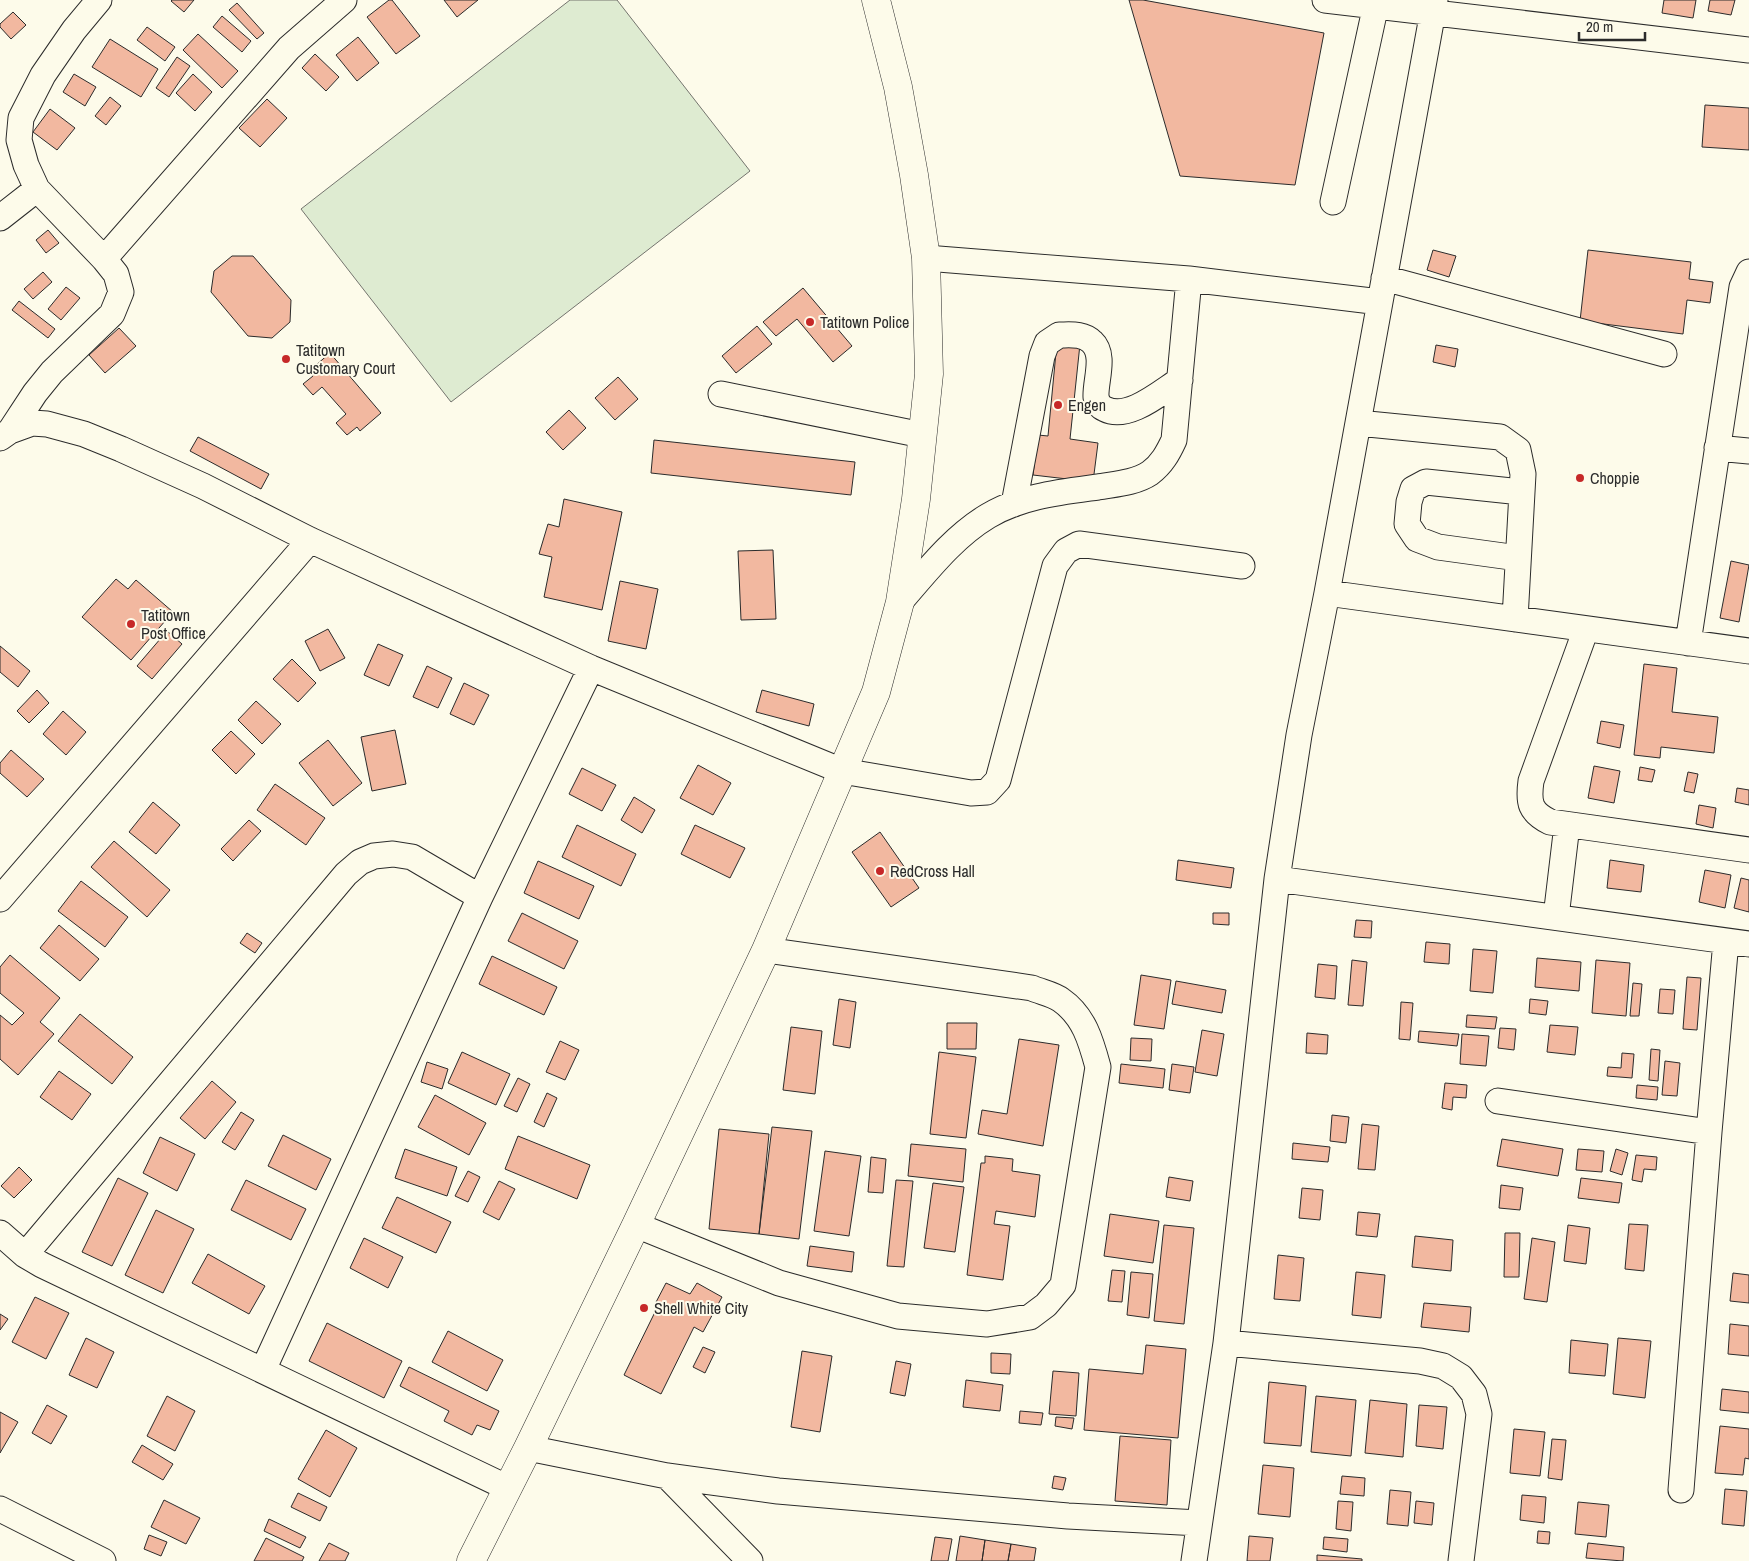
<svg xmlns="http://www.w3.org/2000/svg" width="1749" height="1561" font-family="'Archivo Narrow',sans-serif">
  <style>
    .green { fill: #deebd1; stroke: #74746e }
    .building { fill: #f2b8a0; stroke: #2b2b2b }
    .lines { fill: none; stroke-linecap: round; stroke-linejoin: round }
    .minor-casing { stroke: #2b2b2b; stroke-width: 27 }
    .highway-casing { stroke: #2b2b2b; stroke-width: 29 }
    .minor { stroke: #fdfbea; stroke-width: 25 }
    .highway { stroke: #fdfbea; stroke-width: 28 }
    .poi-dot { fill: #c62828; stroke: #fdfbea; stroke-width: 2 }
    .labels { text-anchor: middle; stroke-width: 4; stroke-linejoin: round; paint-order: stroke }
    .poi-label { font-size: 16px; fill: #2b2b2b; stroke: #fdfbea; text-anchor: start }
  </style>
  <rect width="100%" height="100%" fill="#fdfbea"/>
  <path class="green" d="M570 0H617L750 171 451 402 301 209Z"/>
  <path class="building" d="M172 0H194L184 12 171 1Z
    M389 0H392L420 36 396 54 367 17Z
    M444 0H478L457 17Z
    M1129 0H1143L1324 33 1295 185 1180 176Z
    M1664 0H1696L1693 18 1662 13Z
    M1710 0H1735L1731 15 1708 11Z
    M237 3 264 33 257 39 229 10Z
    M13 12 26 25 11 39 0 27V24Z
    M222 16 251 41 242 52 213 27Z
    M147 27 175 47 165 61 137 40Z
    M198 34 238 71 222 88 183 50Z
    M358 37 379 63 357 81 336 55Z
    M110 39 158 69 141 97 92 67Z
    M315 54 339 77 326 91 302 68Z
    M177 57 190 66 169 97 156 88Z
    M74 74 96 87 85 106 63 92Z
    M193 74 212 92 195 111 176 93Z
    M110 97 121 106 106 125 95 116Z
    M267 99 287 118 260 147 239 128Z
    M1705 105 1749 108V150L1702 147Z
    M50 109 75 128 57 150 33 132Z
    M48 230 59 243 46 253 36 240Z
    M1433 250 1456 256 1449 277 1427 270Z
    M1588 250 1691 262 1689 279 1713 282 1710 303 1687 300 1683 334 1580 321Z
    M232 256H253L291 300 290 322 272 338 248 336 211 292 214 271Z
    M43 272 52 282 33 299 24 289Z
    M66 287 80 298 61 320 48 309Z
    M803 288 852 346 833 362 797 319 776 336 763 322Z
    M19 301 55 329 48 338 12 310Z
    M757 326 772 344 736 373 722 356Z
    M119 328 136 346 105 373 89 355Z
    M1057 342 1080 344 1070 439 1098 443 1093 482 1033 475 1038 435 1048 436Z
    M1436 345 1458 349 1455 367 1433 362Z
    M330 353 381 413 360 431 357 427 347 435 336 423 346 414 322 387 313 395 303 384 313 376 309 371Z
    M618 377 638 399 615 420 595 398Z
    M569 410 586 428 563 450 546 432Z
    M198 437 269 474 261 489 190 451Z
    M654 440 855 462 851 495 651 473Z
    M564 499 622 512 602 610 544 597 552 557 539 554 548 524 559 527Z
    M773 550 776 619 741 620 738 551Z
    M1731 561 1749 565 1739 622 1720 618Z
    M116 579 128 589 136 580 173 612 131 660 82 617Z
    M620 581 658 589 646 649 608 641Z
    M328 629 345 658 320 671 305 641Z
    M167 631 182 644 152 679 137 666Z
    M378 644 403 655 389 686 364 675Z
    M0 646 30 671 18 687 0 672Z
    M292 659 316 683 298 702 273 679Z
    M1644 664 1677 668 1672 712 1718 717 1714 753 1661 747 1660 758 1634 755Z
    M427 666 452 678 438 708 413 697Z
    M464 683 489 695 474 725 450 714Z
    M37 690 49 703 29 723 17 711Z
    M762 690 814 704 809 726 756 712Z
    M256 701 281 724 262 744 238 720Z
    M63 711 86 732 66 755 43 734Z
    M1601 721 1624 725 1620 748 1597 743Z
    M395 730 406 784 372 791 361 737Z
    M231 731 255 754 236 774 212 750Z
    M328 740 362 783 333 806 299 763Z
    M11 750 44 779 27 797 0 773V763Z
    M698 765 731 783 713 815 680 798Z
    M1594 766 1620 771 1614 803 1588 798Z
    M1640 767 1655 770 1652 782 1638 780Z
    M582 768 616 785 602 811 569 794Z
    M1688 772 1698 774 1694 793 1684 791Z
    M275 784 325 818 306 845 257 810Z
    M1737 788 1749 790V805L1735 802Z
    M634 797 655 810 642 833 621 820Z
    M153 802 180 825 156 854 129 832Z
    M1699 805 1716 808 1713 828 1696 824Z
    M249 820 261 831 233 861 221 849Z
    M577 825 636 854 621 886 562 857Z
    M695 825 745 848 730 878 681 854Z
    M880 832 919 888 891 907 852 852Z
    M114 841 170 890 147 917 91 867Z
    M1178 860 1234 868 1231 888 1176 880Z
    M1610 860 1644 865 1641 892 1607 888Z
    M538 861 594 886 579 919 524 893Z
    M1705 870 1731 875 1725 908 1699 902Z
    M1741 878 1749 880V912L1734 908Z
    M81 881 128 917 105 947 58 911Z
    M522 913 578 941 564 969 508 941Z
    M1213 913H1229V925L1213 924Z
    M1356 920 1372 921 1371 938 1354 937Z
    M59 925 99 959 80 981 40 948Z
    M247 933 262 943 255 953 240 943Z
    M1426 942 1450 944 1449 964 1424 962Z
    M1473 949 1497 951 1493 993 1470 991Z
    M10 955 60 998 40 1022 54 1034 18 1075 0 1059V1015L12 1025 24 1013 0 993V967Z
    M492 956 557 987 544 1015 479 984Z
    M1537 958 1581 962 1579 991 1535 987Z
    M1352 960 1367 962 1363 1006 1348 1005Z
    M1596 960 1630 963 1626 1016 1592 1013Z
    M1318 964 1337 966 1335 999 1315 997Z
    M1141 975 1171 980 1164 1029 1134 1025Z
    M1687 977 1701 978 1697 1030 1683 1029Z
    M1176 981 1226 990 1222 1013 1172 1004Z
    M1633 983 1642 984 1639 1016H1630Z
    M1660 989 1675 990 1673 1014 1658 1013Z
    M839 999 856 1002 850 1048 833 1045Z
    M1530 999 1548 1001 1546 1015 1529 1013Z
    M1401 1002 1413 1003 1410 1040 1399 1039Z
    M80 1014 133 1057 112 1084 58 1041Z
    M1467 1015 1497 1017 1495 1029 1466 1027Z
    M947 1023H977L976 1049H947Z
    M1550 1025 1578 1027 1575 1055 1547 1052Z
    M791 1027 822 1031 815 1094 783 1090Z
    M1500 1028 1516 1029 1514 1050 1498 1048Z
    M1202 1030 1224 1034 1217 1076 1195 1072Z
    M1419 1031 1459 1034 1457 1046 1418 1042Z
    M1307 1033 1328 1035 1327 1054 1306 1053Z
    M1462 1034 1489 1036 1486 1066 1460 1064Z
    M1131 1038 1152 1039 1151 1061 1130 1060Z
    M1019 1039 1059 1045 1043 1146 978 1134 982 1110 1007 1114Z
    M560 1041 579 1050 565 1080 546 1072Z
    M1651 1049 1660 1050 1658 1081 1649 1080Z
    M462 1052 510 1074 496 1105 448 1083Z
    M939 1052 976 1057 966 1138 930 1134Z
    M1622 1053 1634 1054 1632 1078 1607 1076 1608 1067 1621 1068Z
    M1665 1061 1680 1063 1677 1096 1662 1095Z
    M427 1062 448 1069 442 1089 421 1082Z
    M1121 1064 1165 1069 1163 1088 1119 1083Z
    M1172 1064 1194 1067 1190 1093 1169 1090Z
    M59 1071 91 1094 72 1120 40 1097Z
    M518 1078 530 1084 517 1112 504 1106Z
    M212 1081 236 1102 205 1139 180 1118Z
    M1445 1083 1467 1085 1466 1098 1453 1097 1452 1110 1442 1108Z
    M1637 1085 1658 1087 1657 1100 1636 1098Z
    M547 1093 557 1098 544 1127 534 1122Z
    M435 1095 486 1123 469 1155 418 1127Z
    M241 1112 254 1120 235 1150 222 1142Z
    M1332 1115 1349 1117 1346 1143 1330 1141Z
    M1362 1124 1379 1126 1375 1170 1358 1169Z
    M772 1127 812 1131 799 1239 759 1234Z
    M719 1129 769 1134 759 1234 709 1229Z
    M283 1135 331 1159 316 1190 268 1166Z
    M518 1136 590 1165 577 1199 505 1169Z
    M160 1137 195 1154 177 1191 143 1173Z
    M1502 1139 1563 1149 1558 1176 1497 1166Z
    M1293 1143 1330 1147 1328 1162 1292 1159Z
    M911 1144 966 1149 963 1182 908 1176Z
    M405 1149 457 1167 447 1196 395 1178Z
    M1578 1149 1604 1151 1602 1172 1576 1170Z
    M1616 1149 1628 1153 1622 1175 1610 1171Z
    M825 1151 861 1156 849 1236 814 1231Z
    M1636 1155 1657 1157 1656 1170 1644 1169 1642 1182 1632 1180Z
    M985 1156 1013 1159 1012 1171 1040 1175 1035 1217 996 1211 994 1224 1010 1226 1003 1280 967 1275 981 1163H985Z
    M871 1157 886 1159 883 1193 868 1192Z
    M19 1167 32 1180 14 1198 1 1186Z
    M468 1171 480 1177 468 1202 455 1196Z
    M1169 1177 1193 1181 1190 1201 1166 1197Z
    M118 1178 148 1193 112 1266 82 1252Z
    M1581 1178 1622 1183 1619 1203 1578 1198Z
    M246 1180 306 1209 291 1240 231 1210Z
    M896 1180 913 1181 904 1267 887 1266Z
    M499 1181 515 1189 499 1220 483 1212Z
    M933 1183 964 1187 955 1252 924 1248Z
    M1501 1185 1523 1188 1520 1210 1499 1208Z
    M1302 1188 1323 1190 1320 1220 1299 1218Z
    M397 1197 451 1222 436 1253 382 1228Z
    M156 1210 194 1229 163 1293 125 1275Z
    M1358 1212 1380 1214 1377 1237 1356 1235Z
    M1110 1214 1159 1221 1153 1263 1104 1256Z
    M1629 1224 1648 1225 1644 1271 1625 1269Z
    M1164 1225 1194 1228 1184 1324 1154 1321Z
    M1568 1225 1590 1228 1586 1264 1564 1261Z
    M1505 1233H1520L1519 1277H1504Z
    M1415 1236 1453 1240 1451 1271 1412 1267Z
    M364 1238 403 1257 388 1288 350 1268Z
    M1532 1238 1555 1242 1547 1302 1524 1299Z
    M810 1246 854 1252 852 1272 807 1266Z
    M208 1254 265 1286 249 1314 192 1283Z
    M1278 1255 1304 1258 1300 1301 1274 1299Z
    M1112 1270 1125 1271 1122 1302 1108 1301Z
    M1131 1272 1153 1274 1149 1318 1127 1315Z
    M1356 1272 1385 1275 1381 1318 1352 1315Z
    M1733 1273 1749 1275V1303L1730 1301Z
    M666 1283 690 1294 697 1283 722 1297 703 1332 694 1327 661 1394 624 1375 657 1308 654 1306Z
    M35 1297 69 1313 46 1359 12 1342Z
    M1424 1303 1471 1307 1469 1332 1421 1327Z
    M0 1314 8 1319 0 1330Z
    M327 1323 402 1361 384 1398 309 1361Z
    M1730 1324 1749 1326V1356L1728 1354Z
    M448 1331 503 1360 487 1391 432 1362Z
    M86 1338 114 1352 97 1388 69 1375Z
    M1618 1338 1651 1341 1645 1398 1613 1394Z
    M1571 1340 1608 1344 1605 1376 1569 1373Z
    M1146 1345 1186 1349 1178 1438 1084 1430 1089 1369 1143 1374Z
    M703 1347 715 1352 705 1373 693 1367Z
    M802 1351 832 1356 820 1432 791 1427Z
    M991 1353 1011 1354 1010 1374 991 1373Z
    M896 1361 911 1364 905 1396 890 1393Z
    M409 1367 499 1411 490 1430 477 1425 472 1435 444 1421 449 1411 400 1386Z
    M1053 1371 1079 1373 1076 1416 1049 1414Z
    M966 1380 1003 1385 1000 1411 963 1407Z
    M1269 1382 1306 1386 1301 1446 1264 1443Z
    M1722 1389 1749 1392V1413L1720 1410Z
    M167 1396 195 1411 175 1451 147 1436Z
    M1316 1396 1356 1400 1351 1456 1311 1452Z
    M1370 1400 1407 1404 1403 1457 1365 1453Z
    M47 1405 67 1416 51 1444 32 1433Z
    M1419 1405 1447 1407 1443 1449 1416 1446Z
    M1020 1411 1043 1413 1041 1425 1019 1423Z
    M0 1412 18 1422 0 1453Z
    M1056 1417 1074 1418 1072 1429 1055 1426Z
    M1720 1426 1749 1429V1459L1745 1458 1743 1475 1715 1473Z
    M1514 1429 1545 1432 1540 1476 1510 1473Z
    M326 1430 357 1448 330 1497 298 1479Z
    M1120 1436 1171 1440 1167 1505 1115 1501Z
    M1552 1439 1566 1440 1562 1480 1548 1478Z
    M142 1445 173 1464 163 1480 132 1462Z
    M1263 1465 1294 1468 1290 1517 1258 1514Z
    M1054 1476 1066 1478 1063 1490 1052 1488Z
    M1342 1476 1365 1478 1364 1496 1340 1494Z
    M1725 1489 1747 1491 1744 1526 1722 1524Z
    M1390 1490 1411 1492 1408 1526 1387 1524Z
    M298 1493 327 1507 320 1521 291 1507Z
    M1522 1495 1546 1497 1544 1523 1520 1520Z
    M164 1500 200 1518 186 1544 151 1527Z
    M1338 1501 1353 1502 1351 1531 1336 1529Z
    M1416 1501 1434 1503 1432 1525 1414 1523Z
    M1578 1502 1609 1505 1606 1537 1575 1534Z
    M269 1519 306 1537 300 1548 264 1531Z
    M1538 1531 1550 1532 1549 1544 1537 1543Z
    M149 1535 167 1542 161 1556 144 1549Z
    M960 1536 985 1540 982 1561H956Z
    M1249 1536 1273 1538 1270 1561H1247Z
    M935 1537 952 1539 948 1561H931Z
    M1324 1537 1348 1539 1347 1552 1323 1549Z
    M266 1538 304 1557 302 1561H254Z
    M985 1540 1011 1544 1008 1561H982Z
    M329 1543 349 1553 345 1561H319Z
    M1588 1543 1624 1547 1623 1561 1586 1558Z
    M1011 1544 1036 1548 1034 1561H1008Z
    M1317 1555 1362 1559V1561H1317Z"/>
  <g class="lines">
    <defs>
      <path id="minor" d="M1325 0 1749 50
        M1333 202 1377 0
        M0 218 37 189
        M926 258 1189 279 1380 302
        M104 259 289 48 344 0
        M1384 278 1664 354
        M721 394 922 435
        M1358 423 1500 437 1518 450 1523 474 1515 619
        M10 431 35 393 52 372 112 314 121 292 116 274 104 259 37 189 26 165 19 140 21 118 43 75 74 30 99 0
        M0 438 10 431 32 423 47 424 84 434 121 449 203 486 310 540 591 668 842 771 971 793 987 792 998 780 1055 566 1066 551 1079 544 1242 566
        M1717 448 1749 451
        M1014 504 1042 356 1047 343 1059 335C1070 335 1083 333 1092 342 1106 355 1095 381 1096 397 1097 402 1100 407 1105 409 1128 421 1161 392 1180 380
        M1518 558 1438 547 1417 539 1407 524 1409 502 1413 489 1426 482 1521 492
        M1327 593 1749 651
        M900 602C927 571 953 537 988 516 1021 496 1061 492 1098 487 1115 484 1135 483 1150 473 1162 464 1168 453 1174 440L1189 279
        M1586 629 1531 781C1528 803 1530 812 1550 822L1749 850
        M1688 643 1742 287 1749 272
        M1277 879 1749 944
        M0 899 310 540
        M1556 917 1567 825
        M1498 1101 1709 1132
        M636 1225 779 1283 898 1316 987 1324 1030 1317 1046 1305 1063 1285 1098 1067C1091 1041 1084 1016 1061 1000 1053 994 1041 992 1032 988L766 950
        M0 1233 25 1255 42 1265 508 1488
        M25 1255 346 874 360 862 374 856 393 854 412 857 480 897
        M1226 1343 1420 1361 1443 1366 1461 1377 1474 1394 1479 1414 1461 1561
        M263 1370 480 897 591 668
        M528 1448 667 1476 778 1491 1068 1516 1199 1523
        M667 1476 750 1561
        M1681 1490 1709 1132 1726 941
        M0 1509 103 1561
        M1194 1561 1226 1343 1277 879 1299 735 1327 593 1435 0"/>
      <path id="highway" d="M471 1561 528 1448 636 1225 766 950 876 692 900 602 916 499 929 374 926 258 914 175 898 87 876 0"/>
    </defs>
    <use href="#minor" class="minor-casing"/>
    <use href="#highway" class="highway-casing"/>
    <use href="#minor" class="minor"/>
    <use href="#highway" class="highway"/>
  </g>
  <g class="poi-dot">
    <circle cx="810" cy="322" r="5"/>
    <circle cx="286" cy="359" r="5"/>
    <circle cx="1058" cy="405" r="5"/>
    <circle cx="1580" cy="478" r="5"/>
    <circle cx="131" cy="624" r="5"/>
    <circle cx="880" cy="871" r="5"/>
    <circle cx="644" cy="1308" r="5"/>
  </g>
  <g class="labels">
    <g class="poi-label">
      <text x="820" y="328">Tatitown Police</text>
      <text x="296" y="356">Tatitown<tspan x="296" dy="18">Customary Court</tspan></text>
      <text x="1068" y="411">Engen</text>
      <text x="1590" y="484">Choppie</text>
      <text x="141" y="621">Tatitown<tspan x="141" dy="18">Post Office</tspan></text>
      <text x="890" y="877">RedCross Hall</text>
      <text x="654" y="1314">Shell White City</text>
    </g>
  </g>
  <path d="M1579 32v8h66v-8" fill="none" stroke="#2b2b2b" stroke-width="2.5"/>
  <text x="1586" y="32" font-size="15" fill="#2b2b2b" stroke="#fdfbea" stroke-width="4" paint-order="stroke">20 m</text>
</svg>
